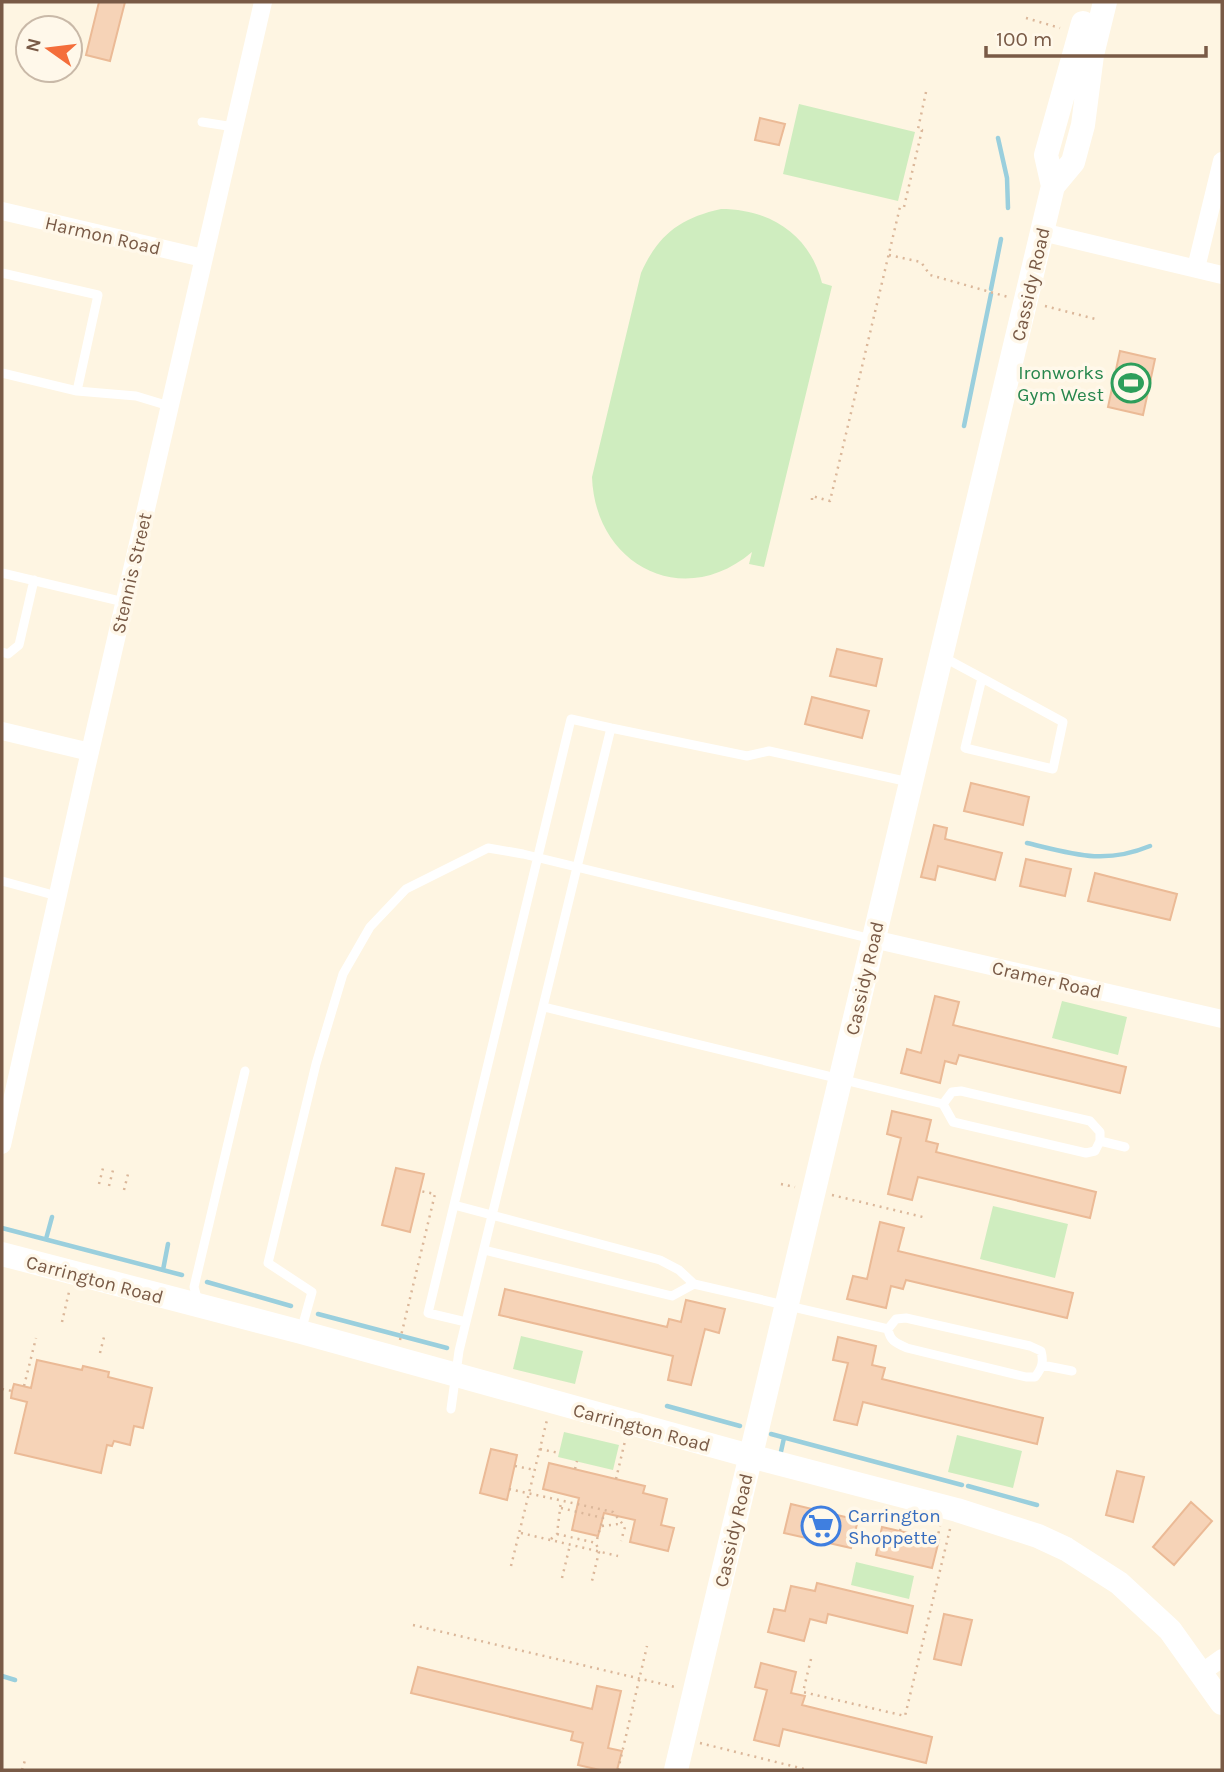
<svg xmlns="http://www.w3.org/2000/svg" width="1224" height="1772" font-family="Karla,sans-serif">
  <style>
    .green { fill: #cfedbf }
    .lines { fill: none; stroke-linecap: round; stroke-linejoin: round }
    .stream { stroke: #9acfdd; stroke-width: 4.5 }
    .building { fill: #f6d3b7; stroke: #ebba96; stroke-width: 2 }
    .path { stroke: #dbb79a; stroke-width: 2.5; stroke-dasharray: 2 5; stroke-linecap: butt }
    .lane { stroke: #fff; stroke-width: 9 }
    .street { stroke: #fff; stroke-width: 18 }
    .secondary { stroke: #fff; stroke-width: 24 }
    .labels { text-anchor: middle; stroke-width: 7; stroke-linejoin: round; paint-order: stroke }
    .street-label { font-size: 19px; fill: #795a46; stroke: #fff8ea }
    .leisure-label { font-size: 19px; fill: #27864d; stroke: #fff8ea; text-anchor: end }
    .shop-label { font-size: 19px; fill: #366cbe; stroke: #fff8ea; text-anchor: start }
  </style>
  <rect width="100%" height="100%" fill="#fef5e2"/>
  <path class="green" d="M799 104 915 132 898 201 783 174Z
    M721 209C770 209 810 235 822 283L832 286 764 567 749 564 752 552C683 611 595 565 592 477L641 273C658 235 680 218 721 209Z
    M1062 1001 1127 1017 1118 1055 1052 1038Z
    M993 1206 1068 1224 1055 1278 980 1259Z
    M521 1336 583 1351 575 1384 513 1369Z
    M564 1432 619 1445 613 1470 558 1457Z
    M957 1435 1022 1451 1013 1488 948 1472Z
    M856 1562 914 1576 909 1599 851 1585Z"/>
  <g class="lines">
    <path class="stream" d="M998 138 1007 178 1008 208
      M991 289 1001 239
      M964 426 991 294
      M1027 843C1073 854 1104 865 1150 846
      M2 1228 182 1275
      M46 1239 52 1217
      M163 1270 168 1244
      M207 1282 291 1306
      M318 1314 447 1348
      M667 1406 740 1426
      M771 1434 962 1485
      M780 1456 784 1438
      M968 1486 1037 1505
      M2 1676 15 1680"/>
  </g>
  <path class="building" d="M99 2H125L110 61 86 55Z
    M760 118 785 124 779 145 755 140Z
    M1120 351 1155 359 1143 415 1108 407Z
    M837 649 882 659 876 686 830 676Z
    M812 697 869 711 862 738 805 724Z
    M971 783 1029 797 1023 825 964 811Z
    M934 825 947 828 945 839 1002 853 995 880 938 866 935 880 921 877Z
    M1026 859 1071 869 1065 896 1020 886Z
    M1095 873 1177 894 1170 920 1088 901Z
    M935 996 959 1002 953 1025 1126 1067 1120 1093 959 1055 956 1064 945 1061 940 1083 901 1073 907 1049 921 1053Z
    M892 1111 931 1120 926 1141 938 1144 936 1152 1096 1192 1090 1218 918 1177 912 1200 888 1194 901 1138 887 1134Z
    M396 1168 424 1174 410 1232 382 1225Z
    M880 1222 904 1228 898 1251 1073 1293 1067 1318 906 1280 903 1289 891 1286 886 1308 847 1299 853 1276 867 1279Z
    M505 1289 667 1327 669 1319 681 1322 686 1300 725 1309 719 1333 705 1329 691 1385 668 1380 673 1356 499 1315Z
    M838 1337 876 1346 872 1365 885 1368 882 1379 1043 1418 1037 1444 863 1402 857 1425 834 1420 848 1363 833 1360Z
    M37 1360 82 1370 83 1366 109 1372 108 1377 152 1388 143 1428 134 1426 130 1445 114 1441 112 1446 107 1445 101 1473 15 1453 27 1402 11 1398 12 1391 14 1384 31 1388Z
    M491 1449 517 1455 507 1500 480 1493Z
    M549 1463 645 1486 643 1493 667 1499 661 1525 674 1528 668 1551 630 1542 635 1520 604 1513 598 1536 572 1530 579 1498 543 1489Z
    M1117 1471 1144 1477 1133 1522 1106 1515Z
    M1191 1502 1212 1521 1174 1565 1153 1547Z
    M791 1504 858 1520 851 1548 784 1533Z
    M882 1527 939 1540 932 1568 876 1555Z
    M817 1583 913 1606 907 1633 828 1614 826 1623 810 1619 804 1641 768 1632 774 1609 785 1611 791 1586 815 1591Z
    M944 1614 972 1620 961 1665 934 1659Z
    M761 1663 796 1672 791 1693 805 1696 802 1705 932 1737 926 1763 783 1729 779 1746 754 1740 767 1690 755 1687Z
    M418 1667 592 1709 597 1686 621 1691 608 1748 622 1751 617 1770H600L578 1765 583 1743 571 1740 573 1732 411 1693Z"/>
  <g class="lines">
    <path class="path" d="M1026 18 1060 28
      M889 255 921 262 930 275 1008 297
      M1045 306 1095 319
      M812 500V496L830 501 900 207H904L922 130 918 129 926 92
      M99 1184 104 1164
      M781 1184 795 1187
      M109 1186 114 1166
      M124 1190 129 1170
      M832 1195 927 1218
      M62 1322 69 1292
      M400 1340 435 1194 420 1191
      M100 1353 105 1333
      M24 1386 36 1338
      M2 1389 12 1391
      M540 1449 559 1453
      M515 1466 535 1470
      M575 1469 577 1461
      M616 1479 625 1441
      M509 1489 613 1512 625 1527 621 1541
      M561 1508 603 1518 596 1543
      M602 1526 619 1524
      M900 1531 903 1517
      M521 1533 618 1556
      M557 1534 596 1543 599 1552 591 1585
      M551 1539 557 1534 561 1501
      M937 1540 940 1526
      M511 1566 547 1420
      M562 1578 570 1545
      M413 1625 675 1687
      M811 1659 803 1692 905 1716 950 1529
      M700 1743 808 1770
      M22 1770 26 1757
      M618 1770 647 1646"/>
    <path class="lane" d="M202 122 234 127
      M2 273 98 295 77 391 2 373
      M77 391 136 396 169 406
      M2 573 124 602
      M2 652 8 654 19 645 34 580
      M943 657 982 678 965 748 1053 769 1063 722 982 678
      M611 728 747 756 769 751 909 782
      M2 881 57 896
      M544 1007 943 1104
      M1100 1141V1132L1090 1121 961 1091 952 1092 943 1104 953 1122 1086 1153 1095 1151 1100 1141 1125 1147
      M454 1205 660 1260 679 1270 694 1284 672 1296 484 1250
      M694 1284 888 1329
      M198 1302 194 1287 245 1071
      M906 1318 1030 1346 1041 1351C1044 1362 1042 1368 1035 1377H1026L907 1348C896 1343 890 1341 888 1329L896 1319Z
      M301 1331 312 1292 268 1263 316 1064 343 974 370 927 406 889 488 848 523 854 872 939
      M1042 1365 1072 1371
      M451 1409 459 1351 466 1322 611 728 571 719 428 1313 466 1322"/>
    <path class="street" d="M2 211 203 258
      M1042 232 1222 275
      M1196 268 1222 161
      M2 731 90 752
      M873 939 1222 1019
      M2 1145 86 769 263 2
      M1201 1673 1222 1658"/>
    <path class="secondary" d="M1053 186 1046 155 1083 23
      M2 1254 301 1332 750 1456 957 1510 1038 1536 1066 1549 1119 1583 1170 1630 1222 1703
      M676 1770 1042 232 1053 186 1073 162 1083 125 1092 55 1105 2"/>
  </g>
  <defs>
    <symbol id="stadium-ring" viewBox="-11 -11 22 22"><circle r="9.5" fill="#fff8ea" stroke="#2e9e5b" stroke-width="1.5"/><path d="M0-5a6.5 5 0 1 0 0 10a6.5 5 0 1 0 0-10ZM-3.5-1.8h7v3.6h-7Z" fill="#2e9e5b"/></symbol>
    <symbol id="supermarket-ring" viewBox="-11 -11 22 22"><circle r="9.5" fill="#fff8ea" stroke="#3f7fe0" stroke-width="1.5"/><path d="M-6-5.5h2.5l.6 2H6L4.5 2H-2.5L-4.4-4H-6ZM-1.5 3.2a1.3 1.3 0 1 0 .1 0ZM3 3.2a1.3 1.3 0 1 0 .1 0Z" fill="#3f7fe0"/></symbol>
  </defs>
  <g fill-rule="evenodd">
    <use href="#stadium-ring" x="1109" y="361" width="44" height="44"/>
    <use href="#supermarket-ring" x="799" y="1504" width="44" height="44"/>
  </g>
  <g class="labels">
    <g class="street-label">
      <text transform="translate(103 235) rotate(13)" y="7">Harmon Road</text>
      <text transform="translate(1030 284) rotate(-77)" y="7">Cassidy Road</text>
      <text transform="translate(131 573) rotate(-77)" y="7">Stennis Street</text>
      <text transform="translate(864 978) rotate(-77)" y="7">Cassidy Road</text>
      <text transform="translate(1047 979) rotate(13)" y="7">Cramer Road</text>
      <text transform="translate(95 1279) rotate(15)" y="7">Carrington Road</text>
      <text transform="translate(642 1427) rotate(15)" y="7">Carrington Road</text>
      <text transform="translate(733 1530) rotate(-77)" y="7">Cassidy Road</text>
    </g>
    <g class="leisure-label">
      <text x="1104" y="379">Ironworks<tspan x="1104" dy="22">Gym West</tspan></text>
    </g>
    <g class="shop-label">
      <text x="848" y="1522">Carrington<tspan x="848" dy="22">Shoppette</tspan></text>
    </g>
  </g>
  <rect width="1224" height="1772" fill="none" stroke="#795a46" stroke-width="7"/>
  <g transform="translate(49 49) rotate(284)"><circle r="33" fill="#fff8ea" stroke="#c9b9a8" stroke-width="2"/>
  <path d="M0-5L12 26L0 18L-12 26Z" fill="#f46e3b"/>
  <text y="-10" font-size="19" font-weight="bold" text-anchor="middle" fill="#795a46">N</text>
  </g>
  <path d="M986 46v10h220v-10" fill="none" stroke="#795a46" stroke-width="3.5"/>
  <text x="996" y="46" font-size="21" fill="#795a46" stroke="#fff8ea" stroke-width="5" paint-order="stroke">100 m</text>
</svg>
